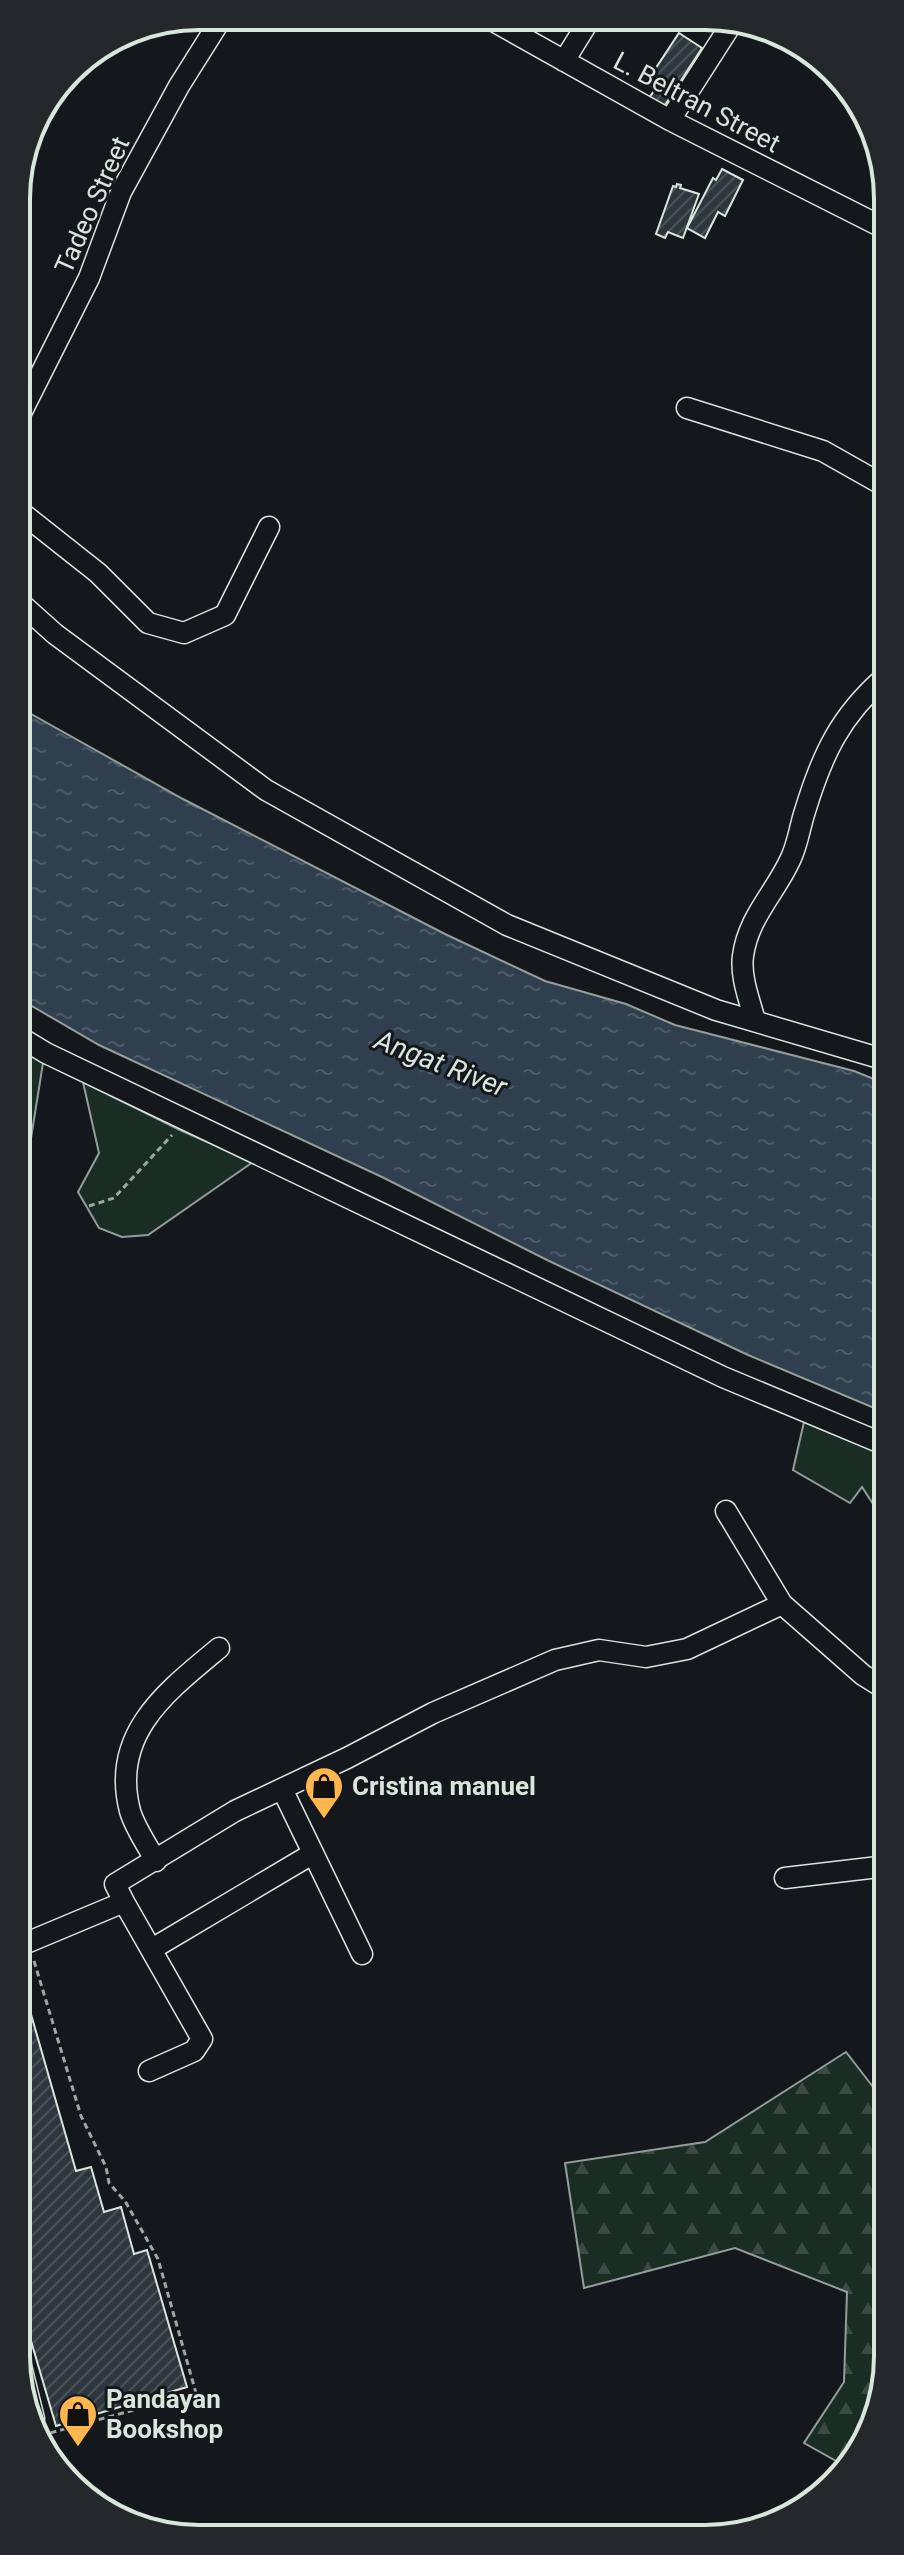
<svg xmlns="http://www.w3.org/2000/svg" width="904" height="2555" font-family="Roboto,sans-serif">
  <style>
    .green { fill: #1a2d24; stroke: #939e99; stroke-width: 2 }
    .forest { fill: url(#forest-firs); stroke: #939e99; stroke-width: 2 }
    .water { fill: url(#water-ripples); stroke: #939e99; stroke-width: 2 }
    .building { fill: url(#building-hatch); stroke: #d8e6dc; stroke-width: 2 }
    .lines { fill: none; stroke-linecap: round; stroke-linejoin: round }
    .minor-casing { stroke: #d8e6dc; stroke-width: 23 }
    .path { stroke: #9da8a2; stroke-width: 3; stroke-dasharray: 6 4; stroke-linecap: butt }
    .minor { stroke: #14181c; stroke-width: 20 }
    .labels { text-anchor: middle; stroke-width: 6; stroke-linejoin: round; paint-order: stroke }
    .street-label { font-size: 26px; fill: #d8e6dc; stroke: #14181c }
    .poi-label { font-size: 26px; font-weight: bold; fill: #d8e6dc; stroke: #14181c; text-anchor: start }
    .water-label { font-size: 28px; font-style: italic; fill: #d8e6dc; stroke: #14181c }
    .rim { fill: none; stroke: #d8e6dc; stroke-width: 4 }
  </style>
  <defs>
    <pattern id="forest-firs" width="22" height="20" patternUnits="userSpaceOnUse" patternTransform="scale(2)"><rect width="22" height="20" fill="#1a2d24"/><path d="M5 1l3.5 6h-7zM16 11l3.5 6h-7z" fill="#3b4b43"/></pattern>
    <pattern id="water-ripples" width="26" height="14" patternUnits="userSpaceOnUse" patternTransform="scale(2)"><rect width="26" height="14" fill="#2f3f4d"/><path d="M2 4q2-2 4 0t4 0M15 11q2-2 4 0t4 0" fill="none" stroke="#4c5b66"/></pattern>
    <pattern id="building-hatch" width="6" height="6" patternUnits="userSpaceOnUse" patternTransform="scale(2)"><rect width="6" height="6" fill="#2c363c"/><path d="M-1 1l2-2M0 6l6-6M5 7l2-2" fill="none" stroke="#4a5358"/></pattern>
  </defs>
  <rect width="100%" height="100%" fill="#14181c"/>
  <path class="green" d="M18 1046 43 1063 29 1151 18 1160Z
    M83 1082 180 1130 253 1162 148 1235 122 1237 99 1228 78 1192 99 1153Z
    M804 1422 886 1456V1524L862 1487 850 1503 793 1470Z"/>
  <path class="forest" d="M846 2052 887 2105 888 2368 847 2467 804 2443 844 2382 847 2292 735 2248 584 2288 565 2163 705 2142Z"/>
  <path class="water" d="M17 704 24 710 183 799 445 934 545 981 626 1004 675 1025 854 1071 886 1084V1413L748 1355 547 1260 382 1177 99 1045 18 998Z"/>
  <path class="building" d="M679 33 702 48 662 110 648 100 655 89 646 83Z
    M722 169 743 180 725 216 718 212 705 238 687 228 713 178 716 180Z
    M677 184 681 185 680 188 699 194 683 238 668 232 665 238 656 234 673 186 676 187Z
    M22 1983 76 2171 91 2167 104 2212 121 2207 134 2254 147 2250 187 2387 56 2426 19 2300V1984Z"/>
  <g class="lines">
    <defs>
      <path id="minor" d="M488 18 670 120 884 228
        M564 61 590 19
        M670 120 734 20
        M687 408 823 451 885 486
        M17 421 89 278 121 192 179 86 223 16
        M17 509 98 573 148 623 184 633 225 615 269 527
        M17 600 55 634 266 790 507 925 716 1010 886 1060
        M755 1021C750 1001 740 977 743 956 748 917 776 892 791 858 798 843 800 826 805 811 822 755 840 716 885 677
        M18 1036 46 1053 723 1377 886 1445
        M726 1511 782 1604 863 1675 887 1690
        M282 1789 362 1954
        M156 1861C147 1845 135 1828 130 1811 110 1734 166 1692 219 1648
        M785 1878 887 1866
        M124 1902 202 2039 194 2051 149 2071
        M19 1946 124 1902 115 1884 235 1811 347 1758 433 1713 555 1660 599 1650 646 1657 687 1649 782 1604
        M152 1949 312 1854
        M20 2362 34 2419"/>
    </defs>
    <use href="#minor" class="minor-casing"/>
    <path class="path" d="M89 1206 114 1198 172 1135
      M34 1961 81 2116 106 2167 109 2183 125 2201 158 2259 196 2393 50 2433"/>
    <use href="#minor" class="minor"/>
  </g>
  <defs>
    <symbol id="shop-pin" viewBox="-11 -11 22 30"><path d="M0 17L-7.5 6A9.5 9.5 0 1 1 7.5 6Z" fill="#ffb74d" stroke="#14181c"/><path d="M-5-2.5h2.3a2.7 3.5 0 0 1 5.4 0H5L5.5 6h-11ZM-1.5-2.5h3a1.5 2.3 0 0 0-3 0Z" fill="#111"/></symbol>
  </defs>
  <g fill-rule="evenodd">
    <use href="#shop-pin" x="302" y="1764" width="44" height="60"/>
    <use href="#shop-pin" x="56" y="2392" width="44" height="60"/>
  </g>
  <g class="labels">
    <g class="street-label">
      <text transform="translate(697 102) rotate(28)" y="9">L. Beltran Street</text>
      <text transform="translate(92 205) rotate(-66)" y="9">Tadeo Street</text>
    </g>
    <g class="poi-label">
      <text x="352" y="1795">Cristina manuel</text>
      <text x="106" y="2408">Pandayan<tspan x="106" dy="30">Bookshop</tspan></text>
    </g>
    <g class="water-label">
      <text transform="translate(441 1063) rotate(21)" y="10">Angat River</text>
    </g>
  </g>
  <path d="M0 0H904V2555H0ZM199 30H705A169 169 0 0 1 874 199V2356A169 169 0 0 1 705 2525H199A169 169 0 0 1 30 2356V199A169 169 0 0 1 199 30Z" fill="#24282b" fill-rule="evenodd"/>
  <path class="rim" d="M199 30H705A169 169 0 0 1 874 199V2356A169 169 0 0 1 705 2525H199A169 169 0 0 1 30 2356V199A169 169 0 0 1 199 30Z"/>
</svg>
